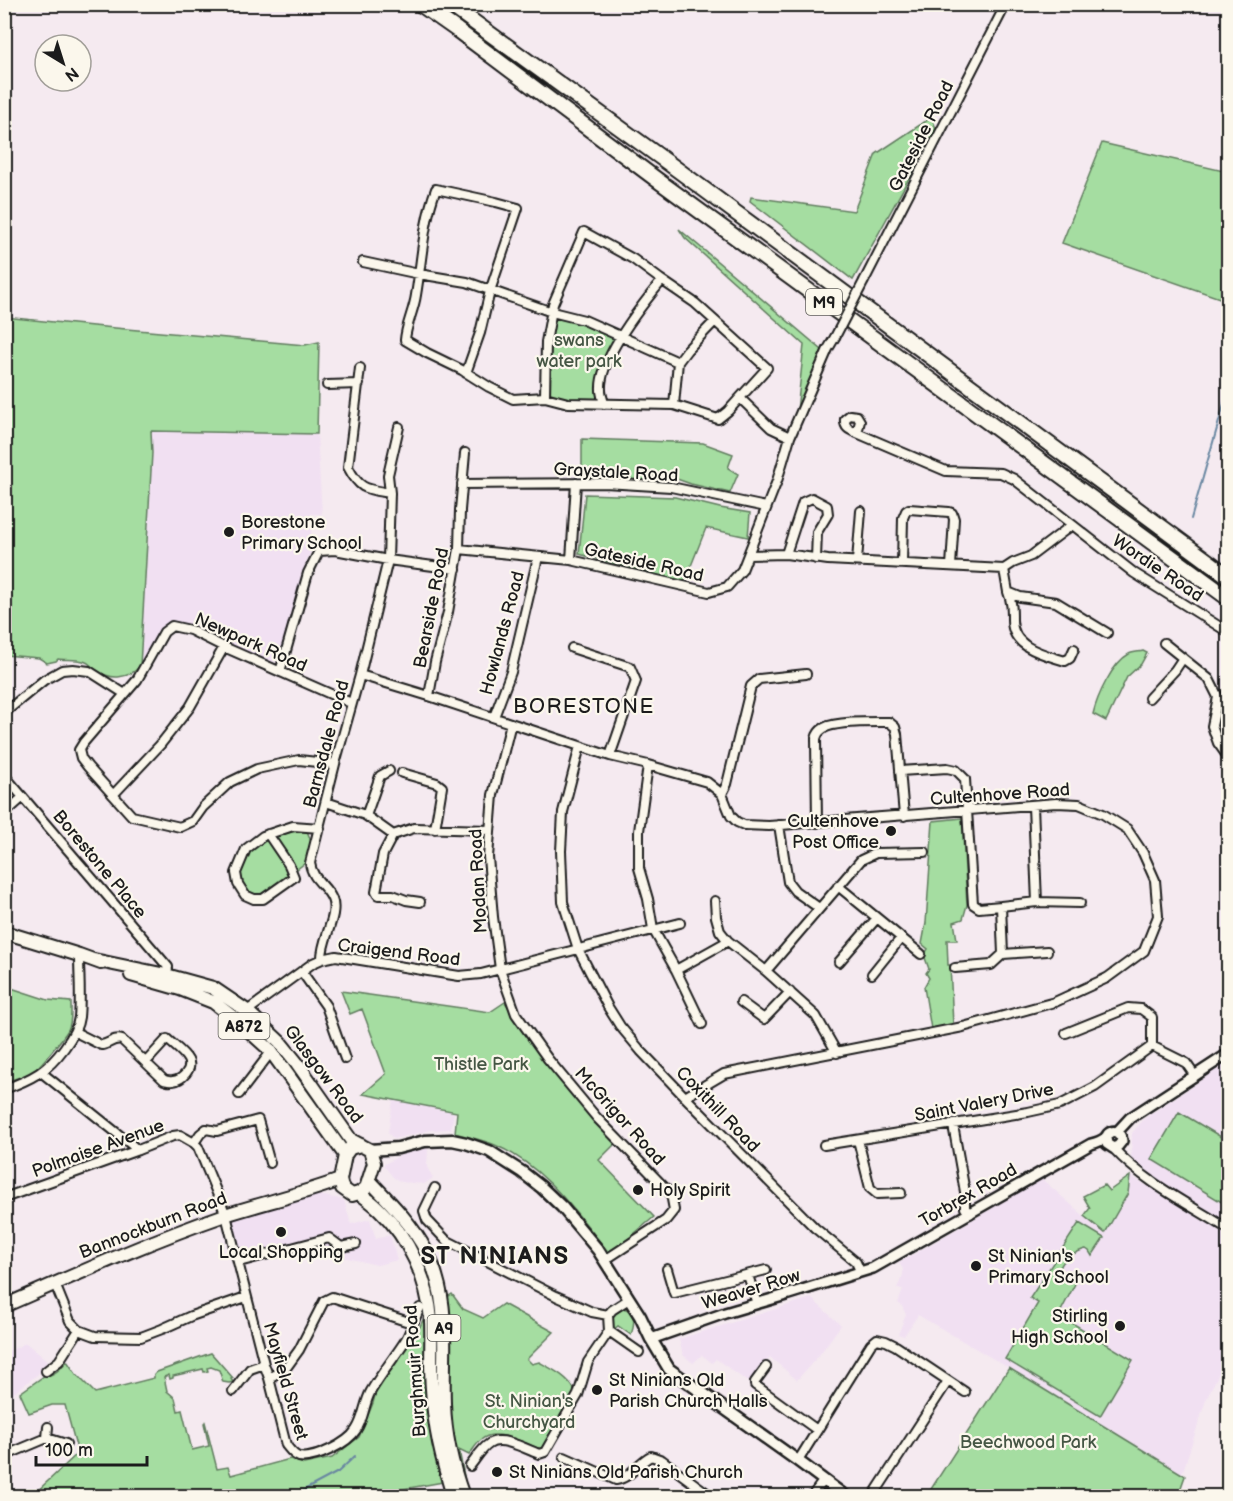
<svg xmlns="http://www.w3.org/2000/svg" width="1233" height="1501" font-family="'Balsamiq Sans',sans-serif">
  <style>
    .built { fill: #f1e0f2 }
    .green { fill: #a5dda1; stroke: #607c5e; stroke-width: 1.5 }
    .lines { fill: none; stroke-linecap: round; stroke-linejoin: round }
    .stream { stroke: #6987a1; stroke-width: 2 }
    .minor-casing { stroke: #1c1c1c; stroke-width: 12 }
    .tertiary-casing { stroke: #1c1c1c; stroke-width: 14 }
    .secondary-casing { stroke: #1c1c1c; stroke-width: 15 }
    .primary-casing { stroke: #1c1c1c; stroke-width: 16 }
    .motorway-casing { stroke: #1c1c1c; stroke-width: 18 }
    .minor { stroke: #fbf7ec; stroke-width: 8 }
    .tertiary { stroke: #fbf7ec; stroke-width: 9 }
    .secondary { stroke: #fbf7ec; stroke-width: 10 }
    .primary { stroke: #fbf7ec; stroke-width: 12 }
    .motorway { stroke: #fbf7ec; stroke-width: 14 }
    .minor-bridge-casing { stroke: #1c1c1c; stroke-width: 12; stroke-linecap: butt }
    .minor-bridge { stroke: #fbf7ec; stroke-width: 8 }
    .poi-dot { fill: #1c1c1c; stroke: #fbf7ec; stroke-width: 2 }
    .labels { text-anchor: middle; stroke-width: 4.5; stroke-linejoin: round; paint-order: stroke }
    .shield { fill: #fbf7ec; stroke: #5f5e5a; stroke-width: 1.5 }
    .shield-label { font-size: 16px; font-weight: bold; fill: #1c1c1c }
    .street-label { font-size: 18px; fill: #1c1c1c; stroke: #fbf7ec }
    .park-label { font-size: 18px; fill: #455644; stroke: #fbf7ec }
    .poi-label { font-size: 18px; fill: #1c1c1c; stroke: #fbf7ec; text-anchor: start }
    .quarter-label { font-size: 21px; letter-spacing: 1.5px; fill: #1c1c1c; stroke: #fbf7ec }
    .district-label { font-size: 24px; font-weight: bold; letter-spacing: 1.5px; fill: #1c1c1c; stroke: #fbf7ec }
  </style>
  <rect width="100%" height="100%" fill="#f5eaf0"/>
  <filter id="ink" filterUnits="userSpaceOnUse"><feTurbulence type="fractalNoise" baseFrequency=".0167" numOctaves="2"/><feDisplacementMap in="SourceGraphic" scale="12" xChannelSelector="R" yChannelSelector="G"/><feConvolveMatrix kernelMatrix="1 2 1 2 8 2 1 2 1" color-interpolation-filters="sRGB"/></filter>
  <g filter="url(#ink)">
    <path class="built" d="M151 430 317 434 322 514H311L312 550 307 559 296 607 280 654 276 660 271 662 194 627 178 622 168 623 161 627 140 666 152 453Z
      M1228 1062V1223L1149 1175 1131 1160 1132 1133 1145 1118Z
      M393 1100 454 1112 451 1129 431 1130 394 1139 388 1133Z
      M428 1148 427 1167 433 1178 424 1184 402 1182 394 1178 383 1165 401 1155 419 1149Z
      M1131 1176 1228 1236V1354L1206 1400 1182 1474 1009 1368 918 1315 904 1336 898 1334 906 1315 902 1306 898 1303 903 1290 897 1288 903 1275V1269L899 1263 1042 1179 1084 1216 1090 1208 1083 1196 1104 1185 1109 1191Z
      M315 1194 344 1200 351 1224 370 1219 376 1239 390 1235 397 1260 377 1265 339 1256 322 1244 244 1265 230 1218Z
      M811 1298 841 1325 820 1354 797 1380 770 1357 748 1382 716 1359 712 1363 702 1355 693 1363 683 1355 679 1339Z
      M26 1343 49 1362 38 1374 10 1396 5 1389 4 1353Z"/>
    <path class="green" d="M932 117 936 129 853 280 750 201 751 197 854 211 876 154Z
      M1102 143 1228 172V301L1062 243Z
      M679 229 822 350 797 411 804 345 685 238Z
      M554 314 587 324 618 338 606 357 600 402 572 401 547 395Z
      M4 317 93 326 305 345 319 342 317 434 151 431 152 453 140 666C129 679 111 680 97 671 93 669 90 663 86 662 80 659 64 660 58 659L56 661 47 663 39 658 5 655Z
      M582 439 703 443 733 454 728 468 738 474 730 493 691 484 660 473 639 482 582 476Z
      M585 494 675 497 720 508 750 513 748 537 706 528 685 581 664 577 579 554Z
      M1143 651 1147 653 1141 664 1127 677 1106 721 1093 714C1097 697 1112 663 1129 654 1133 652 1139 652 1143 651Z
      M962 818 967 905 963 919 954 922 957 940H947L948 965H950L953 1025 931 1029 924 987 929 978 926 973 929 969 924 955 928 949 922 944 926 923 933 821Z
      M302 830 307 831 311 841 305 863 260 897C257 896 253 896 250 894 233 884 241 859 253 848 265 837 286 833 302 830Z
      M5 986 48 1000 71 1002C71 1011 72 1022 68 1030 63 1038 42 1064 35 1070 30 1074 11 1081 4 1080Z
      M341 991 490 1012 505 1002 545 1063 615 1144 599 1160 654 1217 610 1254C577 1214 545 1166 495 1145 483 1140 468 1137 455 1133L457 1112 363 1094 386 1074 362 1009 350 1014Z
      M1179 1112 1228 1141V1206L1151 1159Z
      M1130 1176 1128 1193 1105 1233 1084 1216 1090 1208 1083 1196 1104 1185 1109 1191Z
      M1079 1223 1104 1238 1092 1256 1089 1251 1086 1249C1081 1250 1068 1256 1065 1260 1053 1273 1065 1281 1078 1278L1059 1315 1133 1360 1100 1416 1005 1359 1038 1303 1030 1298Z
      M452 1294 463 1309 483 1318 503 1304 554 1332 527 1359 532 1364 539 1362C552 1369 569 1377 575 1391L574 1396 542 1448 540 1449C525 1443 494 1427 481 1440 476 1444 473 1450 469 1455L459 1450 465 1481 443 1482 398 1490 390 1496H32L78 1453 65 1405H52L29 1413 20 1393 44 1376C54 1376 61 1368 67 1361L76 1374 95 1393 154 1378V1375L157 1372 211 1353 233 1378 231 1379 233 1382 229 1383 223 1382 219 1370 211 1367 207 1368 208 1371 204 1372 203 1369 173 1376V1378L170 1379 169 1375 164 1377 167 1391 175 1398 178 1411 182 1410 192 1450 209 1446 204 1423 205 1422 217 1469 228 1467 231 1475 290 1459 304 1464 332 1458 359 1437 373 1403 377 1388 417 1333 427 1311Z
      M623 1308C636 1311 635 1324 631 1335L618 1326 614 1329 612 1326V1314L619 1309Z
      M1009 1368 1182 1474 1185 1476 1178 1496H934L931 1489Z"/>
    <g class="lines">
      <path class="stream" d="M1191 519 1228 390
        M293 1496 338 1472 355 1456"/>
      <defs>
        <path id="minor" d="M363 262 419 274 467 282 552 312 584 320 678 362
          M660 279 695 303 715 321
          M864 281 1006 4
          M715 321 767 368 728 411 718 419 674 405 678 362 687 350Z
          M360 368 348 467C360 490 366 489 390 493
          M466 373 480 333 490 291 518 208 496 202 436 189C423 223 422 260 416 295 414 310 406 325 405 340L427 353 462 370 489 387 513 399 545 397 568 403 674 405
          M327 385 359 384
          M545 397 546 342 553 304 584 232 633 259 660 279V283C641 306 599 359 601 390 601 394 603 399 604 404
          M740 398 771 428 790 437
          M857 433 860 421 857 416 850 415 845 419C844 428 850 430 857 433L946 471 1001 473 1014 479 1134 573 1228 632
          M462 484 605 483 671 487 766 507
          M1072 525 1031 556 1013 563 1004 569 1008 592 1020 597 1056 602 1107 633
          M459 549 571 560 709 592 727 587 742 570 777 481 790 437 828 349 835 337
          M786 554 803 502 812 498 827 506 828 514 817 532 816 559
          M748 555 786 554 828 560 1004 569
          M571 560 576 483
          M857 561 861 511
          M902 564 903 518 906 511 909 509 949 512 952 513 954 519 951 566
          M1008 592C1012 602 1012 610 1012 620 1012 648 1043 654 1065 661L1070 658 1074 649
          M1164 643 1209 679 1218 697 1212 726 1218 743 1228 757
          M572 648 630 667 636 681 610 756
          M280 672 308 573 319 551 335 550 388 560 456 569
          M360 675 429 696 610 756 648 765 707 782 722 794 731 816 737 822 744 825 769 826 1056 803 1079 804 1103 814 1127 829 1143 853 1155 880 1158 916 1144 951 1107 978 1055 1002 963 1027 724 1074 685 1097
          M429 696 435 662 448 612 459 549 460 510 465 453
          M1149 698 1175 670 1183 658
          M4 713 44 680 62 670 73 669 89 671 125 694
          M494 717 511 672 538 557
          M511 723 493 795 488 857 493 917 500 969 516 1014 548 1059 597 1118 671 1194 674 1210 666 1220 605 1260
          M580 746 563 812 561 851 563 902 578 949 608 1007 620 1026 641 1051 685 1097 815 1228 856 1262 860 1271
          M335 764 299 760 257 769 230 782 203 807 193 821 180 827 132 816 88 767 81 758 79 750 84 742 137 680 164 632 172 626 190 630 224 647 351 703
          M648 765 639 831V868L648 899 653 929 676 970 702 1024
          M900 771 947 768 956 770 965 779 973 904 979 908 1001 906
          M402 773 437 783 442 787 435 829
          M4 775 168 967 166 975 168 977
          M722 794 727 784 751 686 759 679 806 674
          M113 795 160 745 190 707 224 647
          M326 802 365 815 393 835 414 828 490 830
          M1033 806 1037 902
          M4 814 23 797
          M366 816 380 776 389 771
          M817 823 816 739C817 734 819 731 824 728 836 721 874 722 889 722L895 727 897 734 904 816
          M779 825 788 882 795 891 819 908
          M268 834 289 865 294 877 263 899H254L245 895 238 884 236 873 246 849 263 836 293 826 320 828
          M393 835 383 854 376 892 378 895H393L406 900 420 902
          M838 886 921 954
          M715 901 716 917 720 931 728 941 766 971 816 1016 837 1053
          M1003 954 1001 906 1037 902 1080 903
          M322 959C321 940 339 915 332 899 327 886 312 880 310 863L335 764 360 675 388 560 390 493 388 475 399 427
          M839 962 877 918
          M955 968 991 965 1003 954 1047 951
          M676 970 728 941
          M766 971 861 860 876 853 925 852
          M302 972 326 1006 345 1059
          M872 974 901 938
          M741 1002 764 1019 790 992
          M238 1021 247 1011 313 963 322 959 336 956 459 976 481 974 680 923
          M75 1032 101 1045C109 1045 113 1037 122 1040L164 1080C168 1081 169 1082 173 1081 182 1080 193 1069 188 1060 184 1052 173 1045 167 1039L146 1062
          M1066 1033 1128 1008 1141 1009 1152 1017V1046
          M41 1072 138 1150
          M4 1089C16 1085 28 1080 39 1073 55 1063 77 1035 79 1017 81 997 79 975 79 955
          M239 1094 271 1052
          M953 1125 965 1192V1208L970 1214
          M858 1140 870 1188 877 1194 901 1193
          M194 1143 200 1134 206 1129 217 1131 258 1120 270 1163
          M824 1145 1028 1112 1060 1105 1095 1087 1152 1046 1186 1063 1195 1076
          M1113 1148C1145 1183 1189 1204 1228 1229
          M435 1188 424 1211 427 1220 446 1240 556 1296 592 1312 608 1315
          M4 1198 138 1150 173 1136 180 1135 194 1143 198 1147 226 1215 264 1364 269 1378 286 1445C290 1450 293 1455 299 1457 315 1460 348 1443 356 1430 364 1419 364 1403 371 1391 381 1374 394 1358 405 1341 411 1331 414 1319 420 1308
          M239 1262 329 1238 341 1247 356 1244
          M667 1269 674 1293 766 1270
          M748 1275 757 1304
          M55 1284 70 1321 79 1330 95 1336 141 1337 162 1329 191 1316 246 1297
          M609 1331 639 1352
          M766 1367 755 1382V1385L817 1430
          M46 1371 59 1361 79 1330
          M269 1378 286 1368 299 1350 324 1301 332 1297 412 1323
          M233 1391 250 1369 264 1364
          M47 1438 48 1427
          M4 1456 47 1438 66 1444
          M564 1457 616 1480C631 1478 638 1462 651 1456L662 1460 711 1496
          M798 1461 871 1344 877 1339 886 1341 896 1346 965 1392
          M470 1466C476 1459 481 1449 489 1444 501 1435 526 1449 539 1454L545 1452 578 1395 588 1362 609 1331 608 1315 612 1310 629 1299
          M812 1496 824 1480
          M873 1496 948 1381"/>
        <path id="tertiary" d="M1117 1132 1130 1118 1228 1054
          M651 1339 725 1313 786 1295 873 1268 1091 1144C1095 1143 1101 1141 1105 1138 1106 1137 1107 1136 1108 1134 1115 1128 1121 1134 1122 1141L1118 1146 1113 1148 1107 1144 1106 1138"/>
        <path id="secondary" d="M370 1150 398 1148 425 1141 452 1140 466 1143 489 1151 522 1172 541 1187 562 1207 598 1250 640 1316 651 1339 669 1369 798 1461 845 1496"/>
        <path id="primary" d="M4 932 79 955 101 963
          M94 960 166 975 213 988 247 1011 280 1042 297 1063 351 1140 370 1150 374 1163 366 1188 359 1193 352 1195 342 1188 340 1180 345 1155 350 1148 361 1145
          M131 975 180 989 213 1002 238 1021 270 1050 345 1155
          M369 1180C390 1202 412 1224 426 1251 452 1301 442 1350 444 1403 445 1435 452 1466 463 1496
          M359 1193C366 1198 374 1204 380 1210 409 1238 428 1280 431 1320 432 1343 430 1366 432 1389 434 1428 442 1459 453 1496
          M4 1306C77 1274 150 1241 225 1215 263 1203 302 1194 340 1180"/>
        <path id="motorway" d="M420 4 457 30 656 179 1228 598
          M449 4 667 162 1228 576"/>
      </defs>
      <use href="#minor" class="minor-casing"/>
      <use href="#tertiary" class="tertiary-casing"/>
      <use href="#secondary" class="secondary-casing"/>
      <use href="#primary" class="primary-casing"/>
      <use href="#motorway" class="motorway-casing"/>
      <use href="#minor" class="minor"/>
      <use href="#tertiary" class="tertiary"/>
      <use href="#secondary" class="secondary"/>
      <use href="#primary" class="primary"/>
      <use href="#motorway" class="motorway"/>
      <defs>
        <path id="minor-bridge" d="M835 337 864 281"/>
      </defs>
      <use href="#minor-bridge" class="minor-bridge-casing"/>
      <use href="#minor-bridge" class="minor-bridge"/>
    </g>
  </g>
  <g class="poi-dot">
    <circle cx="229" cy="532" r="6"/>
    <circle cx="891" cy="831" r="6"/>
    <circle cx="638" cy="1190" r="6"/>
    <circle cx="281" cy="1232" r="6"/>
    <circle cx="976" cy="1266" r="6"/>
    <circle cx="1120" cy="1326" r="6"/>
    <circle cx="597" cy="1390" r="6"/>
    <circle cx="497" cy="1472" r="6"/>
  </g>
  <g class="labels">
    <g class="shield">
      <rect x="806" y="289" width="36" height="26" rx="4.5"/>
      <rect x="218.5" y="1013" width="51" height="26" rx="4.5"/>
      <rect x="427.5" y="1315" width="33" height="26" rx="4.5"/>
    </g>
    <g class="shield-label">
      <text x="824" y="308">M9</text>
      <text x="244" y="1032">A872</text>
      <text x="444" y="1334">A9</text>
    </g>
    <g class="street-label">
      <text transform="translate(921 136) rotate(-63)" y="6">Gateside Road</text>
      <text transform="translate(616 472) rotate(3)" y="6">Graystale Road</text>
      <text transform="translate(644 562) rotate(13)" y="6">Gateside Road</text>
      <text transform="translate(1158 568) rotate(34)" y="6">Wordie Road</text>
      <text transform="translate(431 608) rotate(-79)" y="6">Bearside Road</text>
      <text transform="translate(502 633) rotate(-75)" y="6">Howlands Road</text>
      <text transform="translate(251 642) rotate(24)" y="6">Newpark Road</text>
      <text transform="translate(326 744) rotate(-75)" y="6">Barnsdale Road</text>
      <text transform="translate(1000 794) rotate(-4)" y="6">Cultenhove Road</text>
      <text transform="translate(100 864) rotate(50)" y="6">Borestone Place</text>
      <text transform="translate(478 881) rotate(-93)" y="6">Modan Road</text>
      <text transform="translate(399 952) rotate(7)" y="6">Craigend Road</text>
      <text transform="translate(324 1074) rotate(53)" y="6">Glasgow Road</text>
      <text transform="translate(984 1102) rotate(-11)" y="6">Saint Valery Drive</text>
      <text transform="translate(718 1109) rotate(46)" y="6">Coxithill Road</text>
      <text transform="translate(620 1116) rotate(48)" y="6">McGrigor Road</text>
      <text transform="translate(98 1148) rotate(-20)" y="6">Polmaise Avenue</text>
      <text transform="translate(968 1195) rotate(-30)" y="6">Torbrex Road</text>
      <text transform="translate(153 1225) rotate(-21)" y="6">Bannockburn Road</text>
      <text transform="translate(751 1289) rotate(-17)" y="6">Weaver Row</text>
      <text transform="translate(415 1371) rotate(-94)" y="6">Burghmuir Road</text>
      <text transform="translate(286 1381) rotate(74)" y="6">Mayfield Street</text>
    </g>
    <g class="park-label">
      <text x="579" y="346">swans<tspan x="579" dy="21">water park</tspan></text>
      <text x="481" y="1070">Thistle Park</text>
      <text x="529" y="1407">St. Ninian's<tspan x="529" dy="21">Churchyard</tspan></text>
      <text x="1028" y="1448">Beechwood Park</text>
    </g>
    <g class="poi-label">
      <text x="241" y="528">Borestone<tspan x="241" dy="21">Primary School</tspan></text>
      <text x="879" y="827" text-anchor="end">Cultenhove<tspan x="879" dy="21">Post Office</tspan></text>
      <text x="650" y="1196">Holy Spirit</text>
      <text x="281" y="1258" text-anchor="middle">Local Shopping</text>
      <text x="988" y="1262">St Ninian's<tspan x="988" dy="21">Primary School</tspan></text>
      <text x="1108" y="1322" text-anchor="end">Stirling<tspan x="1108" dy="21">High School</tspan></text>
      <text x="609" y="1386">St Ninians Old<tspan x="609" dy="21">Parish Church Halls</tspan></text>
      <text x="509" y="1478">St Ninians Old Parish Church</text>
    </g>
    <g class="quarter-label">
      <text x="584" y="713">BORESTONE</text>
    </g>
    <g class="district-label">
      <text x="495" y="1264">ST NINIANS</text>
    </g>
  </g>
  <rect width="1233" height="1501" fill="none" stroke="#fbf7ec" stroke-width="24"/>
  <rect x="12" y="12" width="1209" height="1477" fill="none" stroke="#1c1c1c" stroke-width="2" filter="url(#ink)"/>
  <g transform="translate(63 63) rotate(142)"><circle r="28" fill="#fbf7ec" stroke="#a29f99" stroke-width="1.5"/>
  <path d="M0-4.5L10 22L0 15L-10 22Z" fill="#1c1c1c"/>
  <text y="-9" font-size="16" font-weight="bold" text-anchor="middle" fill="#1c1c1c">N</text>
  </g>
  <path d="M36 1456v9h111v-9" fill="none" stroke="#1c1c1c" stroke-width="3"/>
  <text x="45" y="1456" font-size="18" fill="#1c1c1c" stroke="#fbf7ec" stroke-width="4.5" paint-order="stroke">100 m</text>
</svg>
